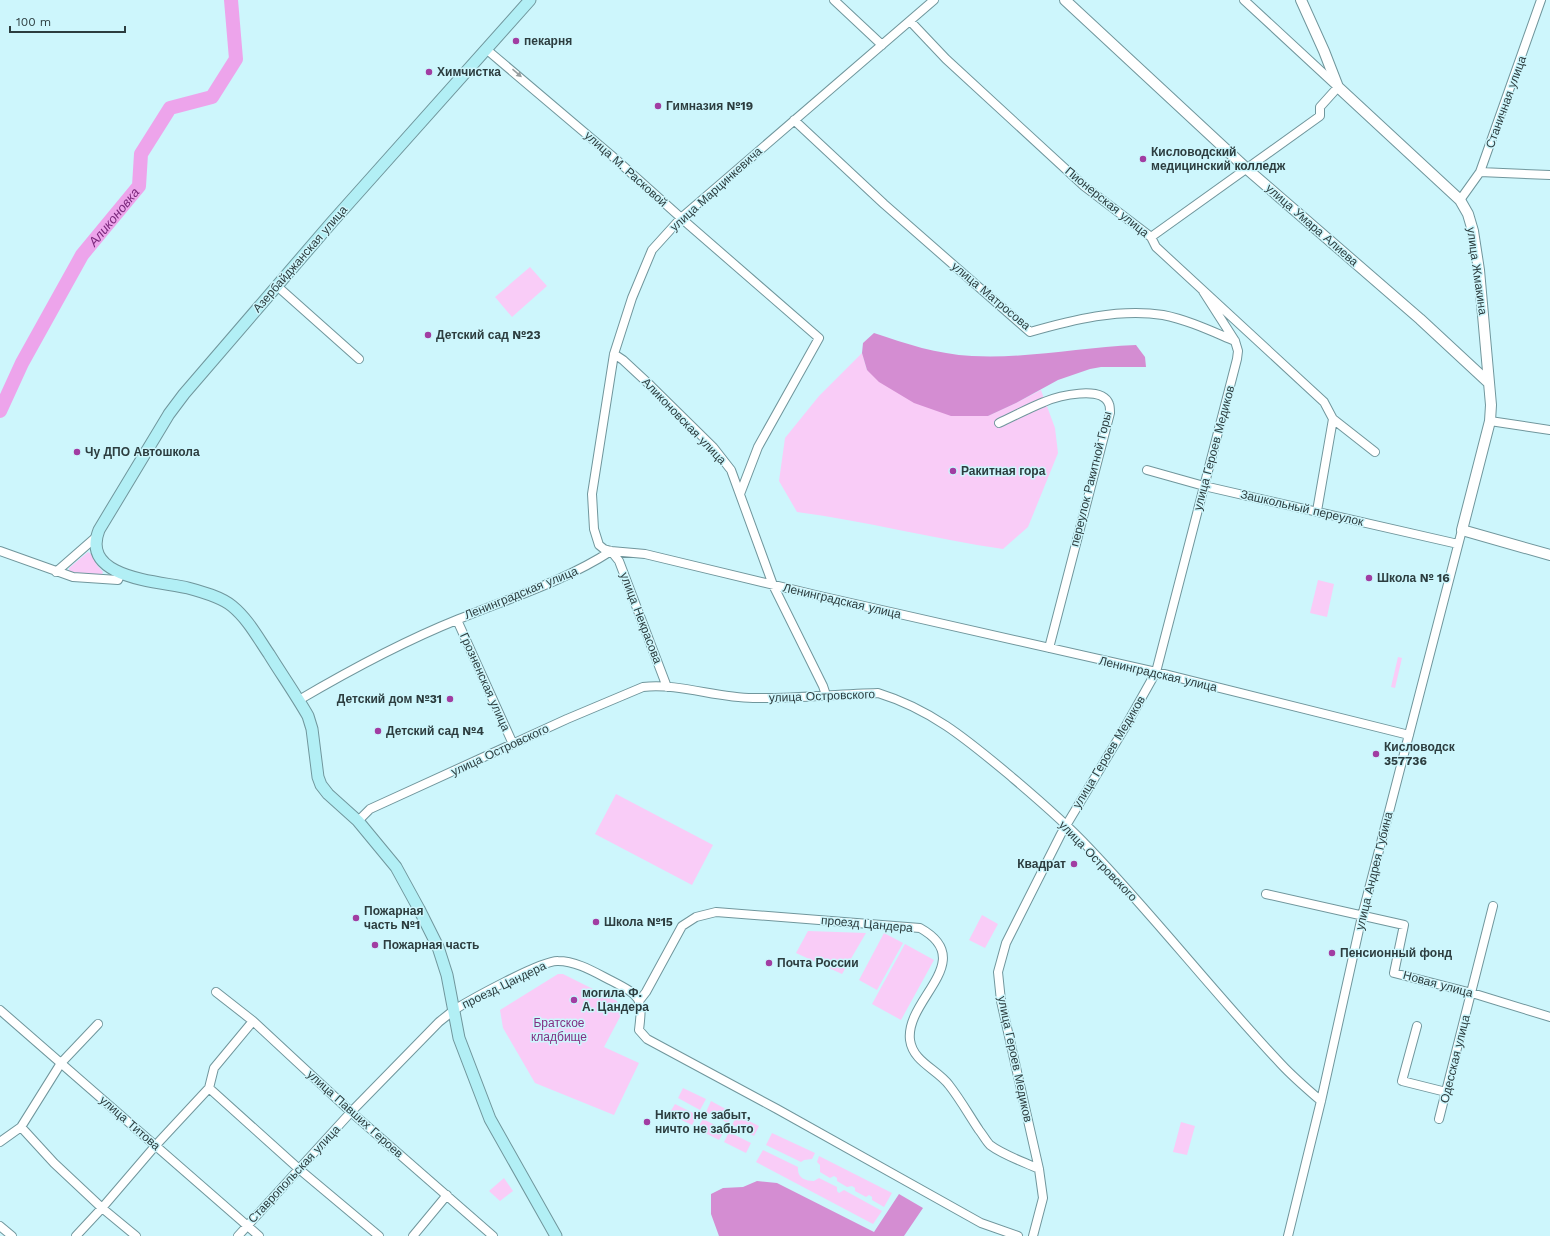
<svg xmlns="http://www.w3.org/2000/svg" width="1550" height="1236" font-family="'Work Sans',sans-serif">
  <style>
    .green { fill: #f9ccf7 }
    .forest { fill: #d48dd2 }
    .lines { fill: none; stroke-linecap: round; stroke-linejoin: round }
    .river { stroke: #eda4eb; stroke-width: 14 }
    .minor-casing { stroke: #70969c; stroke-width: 10 }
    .tertiary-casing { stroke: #70969c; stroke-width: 12 }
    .secondary-casing { stroke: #70969c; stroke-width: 13 }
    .minor { stroke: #fff; stroke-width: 8 }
    .tertiary { stroke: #fff; stroke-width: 10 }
    .secondary { stroke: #b2eff5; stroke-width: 11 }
    .oneway { fill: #969e9f }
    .poi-dot { fill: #a13da2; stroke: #cdf6fc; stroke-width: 1.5 }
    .labels { text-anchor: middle; stroke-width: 3; stroke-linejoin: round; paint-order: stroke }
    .poi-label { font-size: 12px; font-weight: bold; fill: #2c3d3f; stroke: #cdf6fc; text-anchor: start }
    .street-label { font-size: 12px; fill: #2c3d3f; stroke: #cdf6fc }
    .park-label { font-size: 12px; fill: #832f83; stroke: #cdf6fc }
    .water-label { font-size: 13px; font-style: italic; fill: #7b287c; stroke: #cdf6fc }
  </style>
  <rect width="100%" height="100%" fill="#cdf6fc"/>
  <path class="green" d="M530 267 547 286 512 317 495 297Z
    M862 353 867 370 988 416 1016 403 1041 390 1055 428 1058 453 1028 527 1003 549C934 539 866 521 797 512L779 481 785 438 819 396Z
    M88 552 93 555 97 565 103 572 102 575 69 572V568Z
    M1318 580 1334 584 1327 617 1310 613Z
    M1398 657 1402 658 1395 688 1391 687Z
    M616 794 713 845 692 885 595 834Z
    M982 915 998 924 985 948 969 940Z
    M808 931 866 933 842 974 796 953Z
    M884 933 903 943 877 990 859 980Z
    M905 944 934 960 901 1020 872 1004Z
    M558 974H563L617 1001 621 1015 604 1047 639 1063 614 1115 535 1083 503 1028 500 1010Z
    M683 1088 706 1099 700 1110 678 1098Z
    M711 1101 733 1113 728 1123 706 1112Z
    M675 1104 697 1115 692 1125 669 1114Z
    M737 1115 759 1126 754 1136 732 1125Z
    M703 1119 725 1130 719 1140 697 1129Z
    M1181 1122 1195 1126 1187 1155 1173 1152Z
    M729 1132 751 1143 746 1153 724 1142Z
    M772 1133 815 1153 812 1159 804 1160 801 1162 766 1145Z
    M763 1150 798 1167C797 1178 805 1181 814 1181L819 1178 837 1187V1191L839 1193 844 1190 882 1211 873 1224 756 1162Z
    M819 1156 892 1193 884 1207 872 1200V1197L869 1195 866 1197 855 1191V1188L852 1186 847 1187 837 1181V1178L834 1176 830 1178 820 1172V1165L817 1162Z
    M504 1178 513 1191 500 1201 489 1191Z"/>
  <path class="forest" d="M874 333C907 344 936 354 972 356 1027 359 1081 347 1136 345L1145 357 1146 367H1101L1090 369 1058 380 1016 403 988 416H951L914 403 879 382 867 370 862 353 863 343Z
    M757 1181 777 1183 874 1232 899 1194 923 1208 904 1236H719L711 1214V1194L723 1188 743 1187Z"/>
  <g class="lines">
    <path class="river" id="s1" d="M0 411 22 363 82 255 139 186 141 154 170 108 212 97 236 59 231 0"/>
    <defs>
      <path id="minor" d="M834 0 882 45
        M934 0 681 218 652 250 632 298 614 354 592 494 594 529 599 545 604 549 611 551 645 554 820 596 1156 672 1409 735
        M910 21 946 59 1084 186 1151 237 1156 247 1324 402 1333 419 1375 452
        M486 49 611 155 689 225 819 338 758 447 740 494
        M794 120 884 204 1030 332C1072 320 1119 308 1163 315 1188 320 1211 331 1235 341
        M1480 172 1550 175
        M1460 200 1480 172 1541 0
        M1151 237 1320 116V107L1338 87 1244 0
        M277 286 359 359
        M614 354 623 360 651 386 713 447 731 470 773 585 823 686 826 695
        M1490 421 1550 430
        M999 423C1014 416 1029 408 1044 402 1058 396 1102 385 1109 404 1110 406 1110 410 1110 413L1049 648
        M1147 470 1204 486 1458 544
        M1317 511 1333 419
        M0 551 73 577 118 580 121 573
        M611 551 619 561 667 687
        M56 572 96 537
        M457 620 513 744
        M299 700C350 670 404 641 459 619 510 598 565 581 611 551
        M358 821 370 809 567 719 643 687C680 683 716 698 753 698 794 699 836 694 878 693 930 709 965 738 1007 773 1034 796 1063 820 1088 847 1155 917 1214 993 1281 1064 1293 1077 1307 1089 1321 1101
        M1266 894 1404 925 1394 973 1472 993 1550 1017
        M216 992 253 1021 351 1112 493 1236
        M639 1001 646 992 682 926 696 917 716 912 920 928C979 961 905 999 910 1040 913 1062 937 1069 949 1085 960 1099 969 1115 979 1130 983 1135 986 1141 990 1145 1003 1155 1024 1162 1039 1169
        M0 1010 259 1236
        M1417 1026 1402 1081 1446 1092
        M209 1088 299 1169 379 1236
        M1439 1119 1493 906
        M21 1127 54 1163 102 1208 136 1236
        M0 1142 21 1127 61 1063 98 1024
        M0 1226 12 1236
        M76 1236 102 1208 156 1145 209 1088 214 1068 253 1021
        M238 1236 351 1112 439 1022C444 1018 449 1014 454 1010 470 1000 542 960 558 961 577 961 596 973 612 981 641 996 643 998 639 1030L647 1039 777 1109 981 1223 1018 1236
        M413 1236 447 1195
        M1033 1236 1043 1198 1039 1169 1001 1001 998 972 1006 943 1061 834 1124 729 1156 672 1237 359 1238 351 1235 341 1203 291
        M1288 1236 1321 1101 1362 916 1462 530"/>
      <path id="tertiary" d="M1065 0 1247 169 1420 319 1489 383
        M1301 0 1324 51 1338 87 1460 200 1468 214 1473 231 1479 270 1491 405 1490 421 1462 530 1550 555"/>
      <path id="secondary" d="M530 0 332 222 184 394 169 414 99 530C80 579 159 581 188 588 203 592 221 597 232 606 248 619 258 638 269 654 282 675 296 695 308 716L312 729 318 777 321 785 328 794 358 821 396 867 419 909 438 947 447 975 459 1038 490 1119 556 1236"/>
    </defs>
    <use href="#minor" class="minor-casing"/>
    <use href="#tertiary" class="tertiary-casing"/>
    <use href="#secondary" class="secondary-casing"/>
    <use href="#minor" class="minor"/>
    <use href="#tertiary" class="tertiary"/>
    <use href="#secondary" class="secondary"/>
  </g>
  <defs><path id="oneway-solid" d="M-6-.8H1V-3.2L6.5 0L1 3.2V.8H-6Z"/></defs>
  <use class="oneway" href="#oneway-solid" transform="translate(517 73) rotate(41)"/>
  <g class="poi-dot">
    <circle cx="516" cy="41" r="4"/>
    <circle cx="429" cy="72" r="4"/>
    <circle cx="658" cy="106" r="4"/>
    <circle cx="1143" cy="159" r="4"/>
    <circle cx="428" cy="335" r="4"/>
    <circle cx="77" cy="452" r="4"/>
    <circle cx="953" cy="471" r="4"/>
    <circle cx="1369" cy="578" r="4"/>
    <circle cx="450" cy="699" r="4"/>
    <circle cx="378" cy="731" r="4"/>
    <circle cx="1376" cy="754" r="4"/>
    <circle cx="1074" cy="864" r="4"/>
    <circle cx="356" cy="918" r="4"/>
    <circle cx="596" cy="922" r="4"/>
    <circle cx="375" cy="945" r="4"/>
    <circle cx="1332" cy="953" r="4"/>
    <circle cx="769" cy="963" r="4"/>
    <circle cx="574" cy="1000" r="4"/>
    <circle cx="647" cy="1122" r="4"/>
  </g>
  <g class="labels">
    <g class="poi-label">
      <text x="524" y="45">пекарня</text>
      <text x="437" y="76">Химчистка</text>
      <text x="666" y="110">Гимназия №19</text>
      <text x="1151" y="156">Кисловодский<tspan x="1151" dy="14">медицинский колледж</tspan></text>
      <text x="436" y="339">Детский сад №23</text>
      <text x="85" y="456">Чу ДПО Автошкола</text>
      <text x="961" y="475">Ракитная гора</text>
      <text x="1377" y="582">Школа № 16</text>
      <text x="442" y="703" text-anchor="end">Детский дом №31</text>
      <text x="386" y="735">Детский сад №4</text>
      <text x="1384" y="751">Кисловодск<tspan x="1384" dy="14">357736</tspan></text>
      <text x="1066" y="868" text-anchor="end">Квадрат</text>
      <text x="364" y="915">Пожарная<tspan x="364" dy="14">часть №1</tspan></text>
      <text x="604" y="926">Школа №15</text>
      <text x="383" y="949">Пожарная часть</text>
      <text x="1340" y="957">Пенсионный фонд</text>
      <text x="777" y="967">Почта России</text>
      <text x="582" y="997">могила Ф.<tspan x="582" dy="14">А. Цандера</tspan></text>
      <text x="655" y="1119">Никто не забыт,<tspan x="655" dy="14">ничто не забыто</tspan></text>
    </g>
    <g class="street-label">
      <text transform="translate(1506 102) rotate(-70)" y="4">Станичная улица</text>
      <text transform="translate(626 169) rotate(42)" y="4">улица М. Расковой</text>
      <text transform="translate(716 189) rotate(-42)" y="4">улица Марцинкевича</text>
      <text transform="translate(1107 202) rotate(39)" y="4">Пионерская улица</text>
      <text transform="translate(1312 225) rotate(41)" y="4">улица Умара Алиева</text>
      <text transform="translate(300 259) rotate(-49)" y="4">Азербайджанская улица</text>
      <text transform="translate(1477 271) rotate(82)" y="4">улица Жмакина</text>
      <text transform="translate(991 296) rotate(40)" y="4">улица Матросова</text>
      <text transform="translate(684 421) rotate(46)" y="4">Аликоновская улица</text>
      <text transform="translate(1214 448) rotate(-75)" y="4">улица Героев Медиков</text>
      <text transform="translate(1091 479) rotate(-76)" y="4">переулок Ракитной Горы</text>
      <text transform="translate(1302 508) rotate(13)" y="4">Зашкольный переулок</text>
      <text transform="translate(521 593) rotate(-22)" y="4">Ленинградская улица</text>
      <text transform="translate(842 601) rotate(13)" y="4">Ленинградская улица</text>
      <text transform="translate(641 618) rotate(69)" y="4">улица Некрасова</text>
      <text transform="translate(1158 674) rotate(13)" y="4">Ленинградская улица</text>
      <text transform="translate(485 682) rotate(66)" y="4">Грозненская улица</text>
      <text transform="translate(822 696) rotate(-2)" y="4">улица Островского</text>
      <text transform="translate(500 750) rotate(-25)" y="4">улица Островского</text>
      <text transform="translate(1109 752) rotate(-59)" y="4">улица Героев Медиков</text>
      <text transform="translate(1098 861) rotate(46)" y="4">улица Островского</text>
      <text transform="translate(1374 871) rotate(-76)" y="4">улица Андрея Губина</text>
      <text transform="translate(867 924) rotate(5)" y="4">проезд Цандера</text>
      <text transform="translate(1438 984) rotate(15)" y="4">Новая улица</text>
      <text transform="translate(504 985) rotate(-26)" y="4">проезд Цандера</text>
      <text transform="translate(1015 1059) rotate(78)" y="4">улица Героев Медиков</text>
      <text transform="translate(1455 1059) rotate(-76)" y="4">Одесская улица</text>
      <text transform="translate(355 1114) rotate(42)" y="4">улица Павших Героев</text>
      <text transform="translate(130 1123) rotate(41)" y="4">улица Титова</text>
      <text transform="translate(294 1174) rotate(-47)" y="4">Ставропольская улица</text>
    </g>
    <g class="park-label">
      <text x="559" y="1027">Братское<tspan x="559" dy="14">кладбище</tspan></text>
    </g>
    <g class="water-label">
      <text dy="5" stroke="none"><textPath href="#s1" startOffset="226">Аликоновка</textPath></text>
    </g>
  </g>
  <path d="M10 26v6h115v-6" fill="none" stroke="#2c3d3f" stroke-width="2"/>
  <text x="16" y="26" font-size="12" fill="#2c3d3f" stroke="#cdf6fc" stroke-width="3" paint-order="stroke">100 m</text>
</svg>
